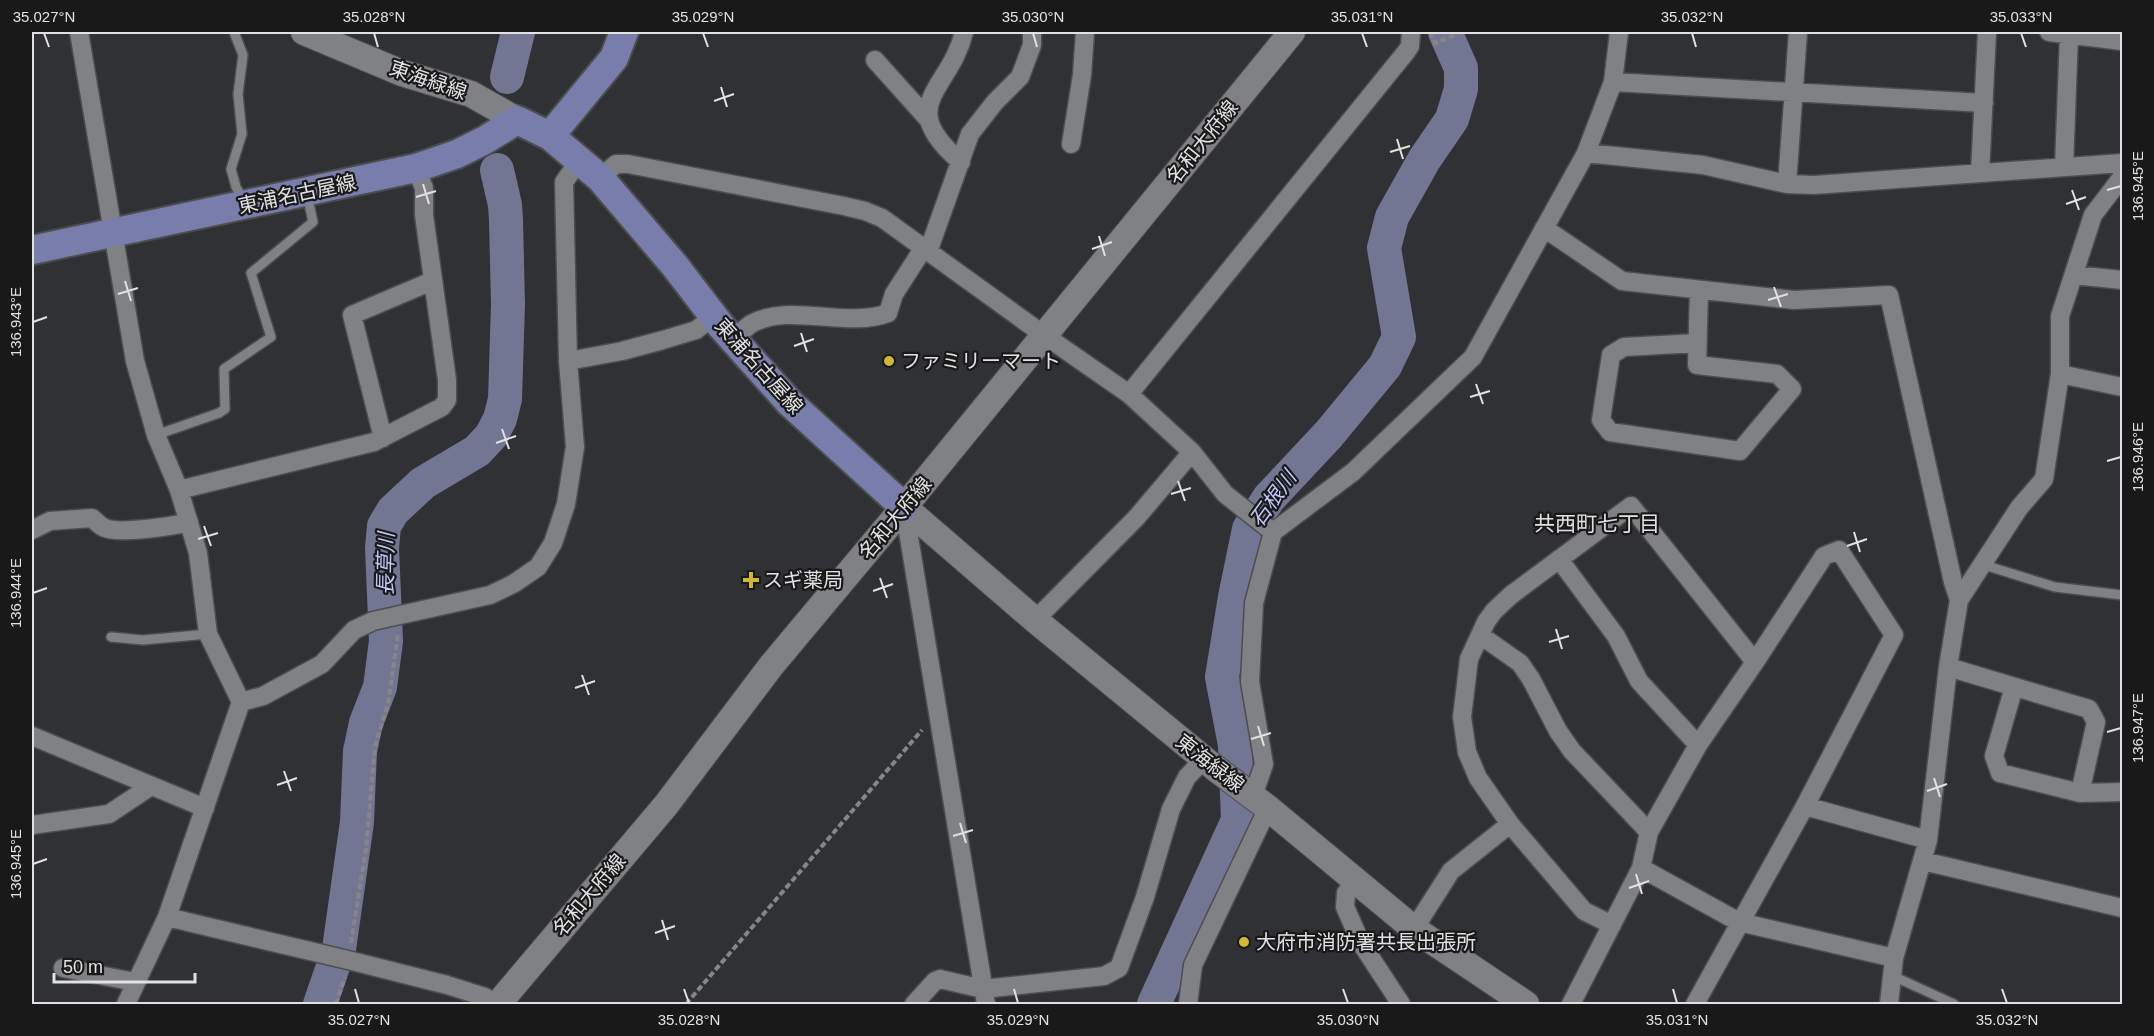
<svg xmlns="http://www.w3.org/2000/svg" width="2154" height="1036" font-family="Arial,'Noto Sans JP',sans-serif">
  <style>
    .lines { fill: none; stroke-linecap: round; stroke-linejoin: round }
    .river { stroke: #727693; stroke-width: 34 }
    .lane-casing { stroke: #4c4d4f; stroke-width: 12 }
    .street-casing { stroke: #4c4d4f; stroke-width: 21 }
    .secondary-casing { stroke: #4c4d4f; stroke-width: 28 }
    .primary-casing { stroke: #4c4d4f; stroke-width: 32 }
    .path { stroke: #868689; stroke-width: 4; stroke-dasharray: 6 3; stroke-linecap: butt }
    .lane { stroke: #808184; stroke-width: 9 }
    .street { stroke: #808184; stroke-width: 18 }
    .secondary { stroke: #808184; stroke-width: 26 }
    .primary { stroke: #797dab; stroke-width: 28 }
    .ticks { fill: none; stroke: #e1e1e3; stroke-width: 2 }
    .poi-dot { fill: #cfb837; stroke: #19191a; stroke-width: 2 }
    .labels { text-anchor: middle; stroke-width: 4.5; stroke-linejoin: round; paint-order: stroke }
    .street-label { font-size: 20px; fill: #e1e1e3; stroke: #19191a }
    .poi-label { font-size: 20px; fill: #e1e1e3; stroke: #19191a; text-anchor: start }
    .water-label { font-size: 21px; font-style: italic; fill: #c0c8fd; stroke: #19191a }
    .neighbourhood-label { font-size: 21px; fill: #e1e1e3; stroke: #19191a }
    .neatline { fill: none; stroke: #e1e1e3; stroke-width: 2 }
    .ticks-label { font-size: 15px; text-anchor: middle; fill: #e1e1e3 }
  </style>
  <rect width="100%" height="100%" fill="#303134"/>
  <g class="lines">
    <path class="river" d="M507 77 518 32
      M320 1004 339 949 357 822 360 751 366 723 380 687 386 641 382 548 384 526 393 511 423 483 477 451 491 436 500 419 505 399 508 304 506 220 505 205 497 170
      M1154 1004 1238 820 1235 745 1222 677 1235 597 1249 529 1269 498 1329 434 1385 366 1399 337 1384 248 1392 217 1424 160 1452 119 1461 89V68L1445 32"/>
    <defs>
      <path id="lane" d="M234 32 243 55 238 94 242 134 231 169 236 187 243 200
        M156 435 219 413 225 409 224 369 271 337 251 273 313 222 307 194
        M1981 564 2055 587 2122 595
        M111 637 143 640 208 634
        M1893 976 1954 1004"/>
      <path id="street" d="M79 32 135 361 156 435 179 490 198 553 208 634 241 702 167 917 126 1004
        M2049 32 2122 41
        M875 60 928 119
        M1613 82 1984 103
        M1071 144 1082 75 1085 32
        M1586 153 1703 165 1787 184 1814 185 2122 163
        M961 162C893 104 950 91 964 32
        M2064 167 2069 34
        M1980 173 1987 32
        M600 178 616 164H628L844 206 865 211 882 218 1044 335 1129 394 1192 452 1137 517 1035 620
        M1787 184 1798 32
        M1544 228 1622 281 1794 300 1889 295 1953 582 1959 600
        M928 252 970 134 995 102 1020 77 1032 45V32
        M2074 275 2122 280
        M733 339C739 335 745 328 751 324 790 302 846 329 888 313L894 294 923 249
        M1697 343 1624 347 1611 355 1601 420 1610 432 1740 451 1792 389 1777 374 1697 365 1699 290
        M568 361 622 351 663 340 696 330 714 316
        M2060 374 2122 387
        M1129 394 1406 52 1410 46 1411 32
        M383 438 352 315 432 281
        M1192 452 1225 494 1273 532
        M179 490 374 442 442 407 447 400V380L424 215V188L416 168
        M904 507 986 1004
        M32 530 50 521 92 518C96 521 99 525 103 527 116 535 174 526 189 522
        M1559 559 1616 636 1639 681 1698 745
        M1480 635 1520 663 1531 679 1558 731 1572 751 1649 832
        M1948 667 2089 709 2096 722 2080 793
        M2014 687 1994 756 2000 773 2080 793 2122 792
        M241 702 263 696 322 664 354 630 373 621 490 595 513 584 538 567 553 543 566 504 575 447 568 361 564 182 579 161
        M32 736 205 808
        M1253 796 1264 764 1250 682 1254 603 1273 532 1353 472 1473 357 1586 153 1613 82 1619 32
        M1805 806 1928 840
        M32 825 109 814 151 786
        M1923 861 2122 908
        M1641 868 1739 922 1894 958
        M1356 881 1346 893 1345 907 1361 943 1401 1004
        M167 917 348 960 447 985 485 997 491 1004
        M1612 925 1584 911 1510 824 1478 778 1467 752 1462 717 1469 659 1486 622 1494 611 1511 595 1631 506 1755 662
        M1414 929 1451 871 1510 824
        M63 968 135 982
        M914 1004 935 981 940 979 983 989 1104 976 1119 968 1145 897 1171 809 1187 777 1204 759
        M1188 1004 1193 965 1268 808
        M1571 1004 1641 868 1649 832 1698 745 1755 662 1824 556 1839 550 1894 635 1805 806 1695 1004
        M1889 1004 1894 958 1928 840 1948 667 1959 600 2019 508 2044 479 2060 374V316L2093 215 2122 177"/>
      <path id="secondary" d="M304 32 402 73 471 94 517 120
        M904 507 1035 620 1215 768 1268 808 1414 929 1526 1004
        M498 1004 666 805 771 666 904 507 1292 32"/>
      <path id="primary" d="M550 136 614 58 624 32
        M32 250 416 168 457 154 485 140 517 120 550 136 600 178 675 266 721 326 790 403 904 507"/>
    </defs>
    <use href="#lane" class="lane-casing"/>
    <use href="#street" class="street-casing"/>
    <use href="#secondary" class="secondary-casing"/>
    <use href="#primary" class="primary-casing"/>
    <path class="path" d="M1430 32 1435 43 1457 34
      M351 943 366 849 375 746 388 704 398 634
      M336 1004 345 977
      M686 1004 922 730"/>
    <use href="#lane" class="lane"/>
    <use href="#street" class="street"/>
    <use href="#secondary" class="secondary"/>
    <use href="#primary" class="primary"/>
  </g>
  <path class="ticks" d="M44 33 49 47M374 33 378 47M703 33 708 47M1033 33 1037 47M1362 33 1367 47M1692 33 1696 47M2021 33 2026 47M721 87 727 107M714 101 734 94M1397 139 1403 159M1390 152 1410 146M423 184 429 204M2072 190 2079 210M2107 190 2121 186M416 197 436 191M2066 204 2086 197M1099 236 1105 256M1092 249 1112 242M125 281 131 301M1774 287 1781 307M118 294 138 288M1768 300 1788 294M33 322 47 317M801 333 807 352M794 346 814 339M1476 384 1483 404M1470 397 1490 391M502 429 509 449M496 443 516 436M2107 461 2121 457M1178 481 1185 501M1171 494 1191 488M204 526 211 546M1854 532 1860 552M198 539 218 533M1847 546 1867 539M880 578 887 598M873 591 893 584M33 593 47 588M1556 629 1562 649M1549 642 1569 636M582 675 589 695M575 688 595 681M1258 726 1264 746M2107 732 2121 728M1251 739 1271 733M284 771 291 791M1934 778 1940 797M277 785 297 778M1927 791 1947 784M960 823 966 843M953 836 973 830M33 864 47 859M1636 874 1642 894M1629 888 1649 881M662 920 668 940M655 933 675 926M355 989 359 1003M684 989 689 1003M1014 989 1018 1003M1343 989 1348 1003M1673 989 1677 1003M2002 989 2007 1003"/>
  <g class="poi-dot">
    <circle cx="889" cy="361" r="6"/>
    <path d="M748 571h6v6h6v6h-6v6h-6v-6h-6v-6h6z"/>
    <circle cx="1244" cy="942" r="6"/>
  </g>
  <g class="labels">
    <g class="street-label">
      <text transform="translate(428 80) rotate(19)" y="7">東海緑線</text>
      <text transform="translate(1202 142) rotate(-51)" y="7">名和大府線</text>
      <text transform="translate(297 194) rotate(-12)" y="7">東浦名古屋線</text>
      <text transform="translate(759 366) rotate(48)" y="7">東浦名古屋線</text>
      <text transform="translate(895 518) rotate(-50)" y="7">名和大府線</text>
      <text transform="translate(1210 763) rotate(38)" y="7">東海緑線</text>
      <text transform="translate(589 895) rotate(-50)" y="7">名和大府線</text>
    </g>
    <g class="poi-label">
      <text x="901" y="368">ファミリーマート</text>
      <text x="763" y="587">スギ薬局</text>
      <text x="1256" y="949">大府市消防署共長出張所</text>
    </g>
    <g class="water-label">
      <text transform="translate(1273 499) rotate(-54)" y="7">石根川</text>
      <text transform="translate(386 564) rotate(-89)" y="7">長草川</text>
    </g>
    <g class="neighbourhood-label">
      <text x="1597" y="531">共西町七丁目</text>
    </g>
  </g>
  <rect width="2154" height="1036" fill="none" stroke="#19191a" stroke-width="66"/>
  <path d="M54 973v9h141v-9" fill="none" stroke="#e1e1e3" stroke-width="3"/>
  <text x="63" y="973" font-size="18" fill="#e1e1e3" stroke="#19191a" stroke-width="4.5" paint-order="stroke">50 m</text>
  <rect x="33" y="33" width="2088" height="970" class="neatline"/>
  <g class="ticks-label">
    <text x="44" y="22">35.027°N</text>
    <text x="374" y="22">35.028°N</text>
    <text x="703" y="22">35.029°N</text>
    <text x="1033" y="22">35.030°N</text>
    <text x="1362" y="22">35.031°N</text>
    <text x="1692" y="22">35.032°N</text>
    <text x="2021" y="22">35.033°N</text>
    <text transform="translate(2138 186) rotate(-90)" y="5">136.945°E</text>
    <text transform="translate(16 322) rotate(-90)" y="5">136.943°E</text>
    <text transform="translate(2138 457) rotate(-90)" y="5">136.946°E</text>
    <text transform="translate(16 593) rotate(-90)" y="5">136.944°E</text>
    <text transform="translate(2138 728) rotate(-90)" y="5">136.947°E</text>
    <text transform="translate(16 864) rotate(-90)" y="5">136.945°E</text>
    <text x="359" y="1025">35.027°N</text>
    <text x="689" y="1025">35.028°N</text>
    <text x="1018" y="1025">35.029°N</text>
    <text x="1348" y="1025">35.030°N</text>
    <text x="1677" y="1025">35.031°N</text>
    <text x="2007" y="1025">35.032°N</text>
  </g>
</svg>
